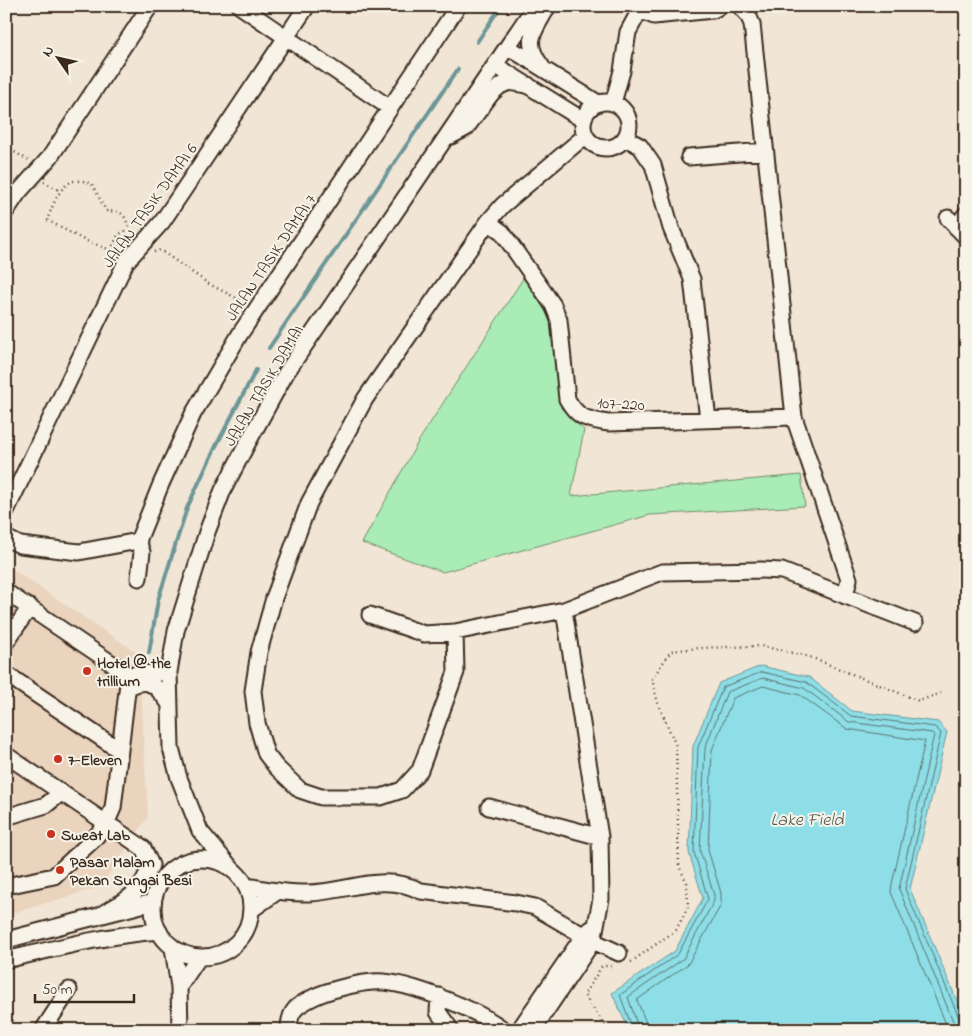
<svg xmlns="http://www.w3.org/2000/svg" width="972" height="1036" font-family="'Indie Flower',sans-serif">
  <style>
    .built { fill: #ead4be }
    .green { fill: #a9ecb6; stroke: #728b6a }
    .water { fill: #8ddee7; stroke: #6c9697 }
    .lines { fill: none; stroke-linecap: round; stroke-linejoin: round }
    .shore { stroke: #5c726e; stroke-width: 1 }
    .stream { stroke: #6c9697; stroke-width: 4 }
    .minor-casing { stroke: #3b2a1e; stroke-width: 19 }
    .path { stroke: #3b2a1e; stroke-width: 2.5; stroke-dasharray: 1 4; stroke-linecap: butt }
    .minor { stroke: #f7f3e8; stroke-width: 15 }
    .poi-dot { fill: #c8321e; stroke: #f7f3e8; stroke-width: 2 }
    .labels { text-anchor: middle; stroke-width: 4; stroke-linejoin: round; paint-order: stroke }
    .street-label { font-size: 16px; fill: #3b2a1e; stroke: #f7f3e8 }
    .poi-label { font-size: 16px; font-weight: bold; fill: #3b2a1e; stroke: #f7f3e8; text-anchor: start }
    .water-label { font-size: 18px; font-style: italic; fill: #505750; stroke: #f7f3e8 }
  </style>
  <rect width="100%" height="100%" fill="#f1e5d5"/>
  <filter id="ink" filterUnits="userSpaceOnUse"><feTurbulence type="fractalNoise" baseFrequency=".02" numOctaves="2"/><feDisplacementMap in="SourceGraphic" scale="10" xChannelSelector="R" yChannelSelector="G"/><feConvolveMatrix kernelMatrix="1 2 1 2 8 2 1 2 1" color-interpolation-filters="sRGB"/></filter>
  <g filter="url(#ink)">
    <path class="built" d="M6 565 139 654 148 817 100 887 6 915Z"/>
    <path class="green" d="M524 277 552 322 561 408 584 430 571 496 801 475 805 506 650 515 443 572 362 543 418 442Z"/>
    <path class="water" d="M761 666 809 677 852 711 938 722 947 732 910 889 966 1022V1030H629L612 993 675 951 703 898 689 853 693 746 719 683Z"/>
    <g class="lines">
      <path class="shore" d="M633 1030 620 995 678 954 708 899 694 852 698 747 723 687 762 672 806 682 851 716 935 727 941 733 905 889 959 1018 962 1021 966 1022
        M639 1030 628 997 683 959 714 901V895L700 851 705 748 727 692 763 678 804 688 849 722 932 733 934 735 899 889 953 1021 958 1027 966 1028
        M647 1030 646 1023 637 1000 688 964 721 905V893L708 850 712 750 733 698 763 686 800 695 847 729 925 741 892 884 891 892 946 1024 950 1030"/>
      <path class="stream" d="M477 42 501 6
        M269 348 458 69
        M149 653 158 600 187 508 216 446 256 370"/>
      <defs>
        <path id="minor" d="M240 6 390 108
          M740 6 748 15 752 24 794 417 849 579 845 596
          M640 10 654 16 713 10 720 6
          M508 47 598 103
          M495 65 583 120
          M542 67C522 40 534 33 548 6
          M583 125a23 23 0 1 1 46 0a23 23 0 1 1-46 0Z
          M613 103 622 71 628 32 642 6
          M451 136 466 128 491 94 500 86 509 82 528 85
          M625 138 640 146 653 165 671 228 692 279 708 420
          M689 157 765 151
          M6 211 18 193 50 157 150 6
          M948 218 966 237
          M488 222 502 232 553 305 559 320 567 399C578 419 587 419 608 423L794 417
          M956 227 966 214
          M6 511 126 262 162 222 307 6
          M6 538 20 545 79 552 138 541
          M138 541 161 484 193 414 240 334 458 6
          M138 541 142 552 139 578
          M6 592 129 675 169 672
          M370 615 424 634 455 632 564 610 662 572 762 570 782 571 915 623
          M455 632 456 672 420 770 402 790 381 797H321L300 790 276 767 266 754 257 723 253 691 259 652 274 598 309 503 365 399 488 222 503 205 585 136
          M6 642 30 607
          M6 674 119 750
          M133 685C152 677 158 689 169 703
          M6 755 143 848 151 865C139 897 125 900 97 917
          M489 807 600 837
          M6 817 46 805 61 793
          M153 908a49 49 0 1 1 98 0a49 49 0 1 1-98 0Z
          M232 869 200 831 179 778 171 748 169 672 176 631 207 532 223 490 247 444 286 373 535 6
          M6 886 54 876 94 839 106 824 113 808 129 675
          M246 886C266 889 287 894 308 893 348 892 382 872 421 891L516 903 535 907 593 941 619 953
          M251 910 278 891
          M6 940 153 902
          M173 948 179 987 180 1030
          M6 960C57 948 107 935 159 931
          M179 987 199 957
          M439 996 438 1012 451 1030
          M43 1030 69 990
          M289 1030C289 1009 298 1005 314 997 328 990 358 983 373 982 404 979 480 1011 504 1030
          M519 1030 584 935 591 929
          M533 1030 593 941 601 899 600 837 564 610"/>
      </defs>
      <use href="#minor" class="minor-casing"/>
      <path class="path" d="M6 147 28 160
        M73 181H83L92 184 106 211C120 212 124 211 128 226L125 231 118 235 111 250 84 240 47 220C53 206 58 187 73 181Z
        M44 182 61 191
        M154 252 160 250 209 284 246 303
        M631 962 676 930 688 907 687 883 679 866 676 746 658 703 652 679 671 651 699 648 761 646 810 657 919 701 941 693
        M608 1030 584 995 602 966H614"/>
      <use href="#minor" class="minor"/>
    </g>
  </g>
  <g class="poi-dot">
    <circle cx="87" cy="671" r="5"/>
    <circle cx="58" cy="759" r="5"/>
    <circle cx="51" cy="834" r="5"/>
    <circle cx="60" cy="870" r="5"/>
  </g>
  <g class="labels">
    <g class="street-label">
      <text transform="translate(149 205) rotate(-54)" y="6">JALAN TASIK DAMAI 6</text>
      <text transform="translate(270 257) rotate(-56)" y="6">JALAN TASIK DAMAI 7</text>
      <text transform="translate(263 385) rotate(-59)" y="6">JALAN TASIK DAMAI</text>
      <text transform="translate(621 403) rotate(3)" y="6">107-220</text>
    </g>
    <g class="poi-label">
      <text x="97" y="668">Hotel @ the<tspan x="97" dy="18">trillium</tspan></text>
      <text x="68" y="765">7-Eleven</text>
      <text x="61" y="840">Sweat Lab</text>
      <text x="70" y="867">Pasar Malam<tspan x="70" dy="18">Pekan Sungai Besi</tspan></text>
    </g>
    <g class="water-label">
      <text x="807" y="825">Lake Field</text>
    </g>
  </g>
  <rect width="972" height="1036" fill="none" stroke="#f7f3e8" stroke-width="25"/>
  <rect x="12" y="12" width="947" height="1011" fill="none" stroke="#3b2a1e" stroke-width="2" filter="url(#ink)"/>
  <g transform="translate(58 58) rotate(304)" stroke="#f7f3e8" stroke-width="4" paint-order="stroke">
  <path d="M0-4L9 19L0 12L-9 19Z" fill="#3b2a1e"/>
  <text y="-8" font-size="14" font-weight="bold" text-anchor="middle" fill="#3b2a1e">N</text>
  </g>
  <path d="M35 994v8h99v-8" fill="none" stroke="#3b2a1e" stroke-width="2.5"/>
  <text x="42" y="994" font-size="15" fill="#3b2a1e" stroke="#f7f3e8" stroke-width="4" paint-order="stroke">50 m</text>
</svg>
